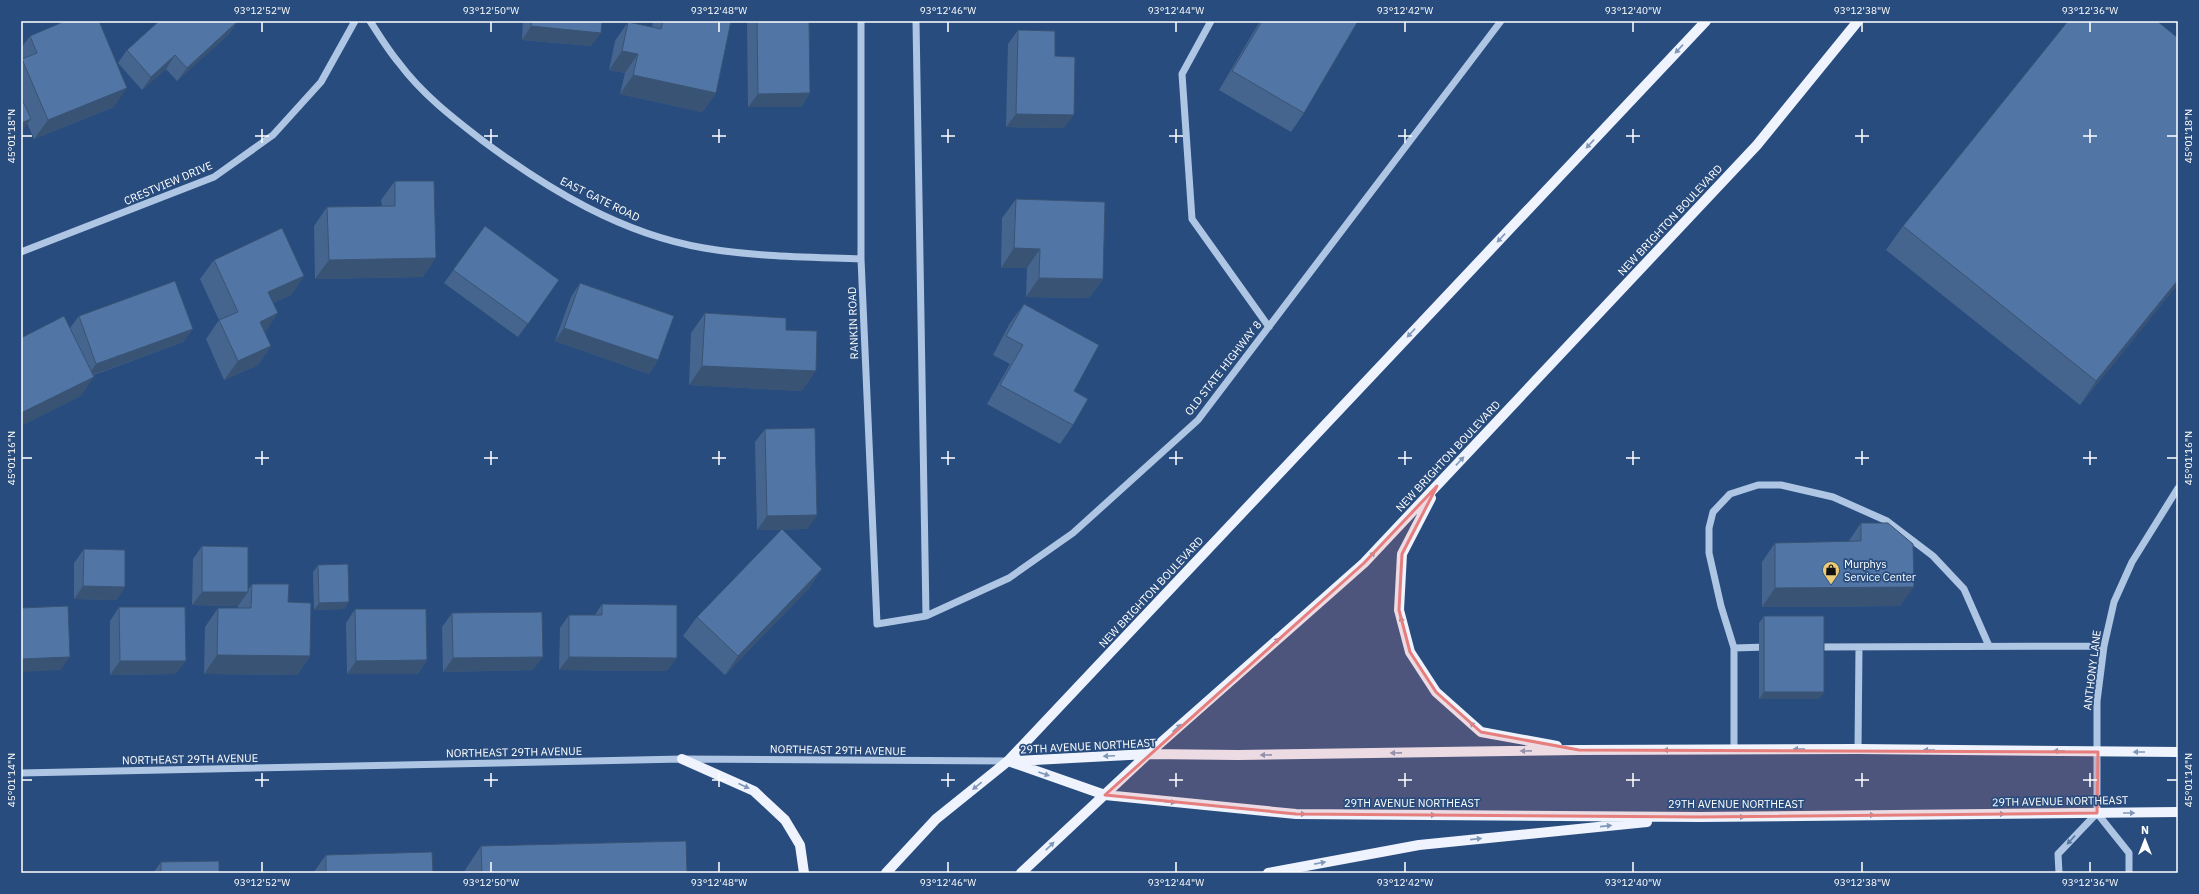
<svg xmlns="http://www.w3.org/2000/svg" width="2199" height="894" font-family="'IBM Plex Sans',sans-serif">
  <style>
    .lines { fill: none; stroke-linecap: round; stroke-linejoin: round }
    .minor { stroke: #aec6e4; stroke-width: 7 }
    .major { stroke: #eef3fd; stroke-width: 10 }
    .wall { fill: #46658e }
    .shaded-wall { fill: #395374 }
    .building { fill: #5176a5; stroke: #395374 }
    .oneway { fill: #8197b7 }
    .oneway2 { fill: #5777a1 }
    .marked { fill: #e67e7e; fill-opacity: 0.2; stroke: #e67e7e; stroke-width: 3; stroke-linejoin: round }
    .ticks { fill: none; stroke: #fff; stroke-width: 1.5 }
    .labels { text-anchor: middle; stroke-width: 3.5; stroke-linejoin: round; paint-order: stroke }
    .street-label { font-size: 11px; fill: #fff; stroke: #284c7d }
    .poi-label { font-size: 11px; fill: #fff; stroke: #284c7d; text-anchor: start }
    .neatline { fill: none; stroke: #fff; stroke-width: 1.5 }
    .ticks-label { font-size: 10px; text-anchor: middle; fill: #fff }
  </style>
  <rect width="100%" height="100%" fill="#284c7d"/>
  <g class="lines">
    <path class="minor" d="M370 21C379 35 388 50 399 63 422 94 453 118 483 141 549 190 622 234 704 248 756 257 809 257 861 259
      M861 21V259L877 624 926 616 1009 578 1073 533 1198 420 1501 21
      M916 21 926 616
      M1211 21 1182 74 1192 219 1269 327
      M21 252 214 177 273 135 321 82 355 21
      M1816 647 2104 646
      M1734 648 1721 606 1709 553V528L1713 512 1730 494 1758 485H1781L1833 497 1887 521 1933 556 1964 589 1989 646
      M1734 749V648L1767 647
      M1858 749 1859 647
      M21 773 682 759 1008 761
      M2059 873 2058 854 2097 813
      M2129 873V853L2097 813V701L2104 646 2114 602 2132 562 2178 488"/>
    <path class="major" d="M1431 498 1402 554 1399 610 1410 652 1436 692 1481 732 1557 746
      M682 759 754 791 785 820 800 845 804 873
      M1008 761 1105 795 1296 814 1700 817 2178 812
      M1014 761 1148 754 1238 755 1579 750 1858 749 2178 752
      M886 873 936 819 1008 761 1706 21
      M1021 873 1148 754 1364 563 1757 145 1858 21
      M1268 873 1419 845 1647 822"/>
  </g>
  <path class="wall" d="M238 21 229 34 177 81 166 69 142 90 118 63 127 50Z
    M523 21H602L591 46 522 40Z
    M653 21H731L716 93 702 112 620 94 625 73 609 70 615 41 628 22 652 27Z
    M747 21H809L810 93 801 107H748Z
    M1260 21H1358L1304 113 1291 132 1219 90Z
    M1018 30 1055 56 1064 128 1006 127 1008 44Z
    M30 36 114 107 34 139 27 123 21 132V48Z
    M2178 38V284L2080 405 1886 250 1903 226Z
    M395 181 423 277 315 279 314 226 327 207 382 206 381 200Z
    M1016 199 1103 279 1089 298 1026 297 1027 268H1001L1002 218Z
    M485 226 559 280 518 337 444 283Z
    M214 260 304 276 291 295 273 303 265 333 271 346 258 365 224 380 206 339 219 320 200 279Z
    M580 283 658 360 649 374 555 341 571 297Z
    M1024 304 1074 391 1073 425 1060 444 987 404 1010 364 993 355 1010 323Z
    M705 313 786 330 802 391 689 385 691 333Z
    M79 316 193 329 183 342 94 375 81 396 70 328Z
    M765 429 817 515 807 529 757 530 755 442Z
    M1861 523 1900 606 1762 607V562L1775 543 1848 542Z
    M202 546 248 590 252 584 288 602 310 656 297 675 204 674 205 627 218 608H238V606L192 605 193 559Z
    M84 549 125 587 116 600 74 599V563Z
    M318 565 349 602 344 609 314 610 313 572Z
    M822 569 809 588 725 675 683 636 697 617Z
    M602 604 667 671 559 670 560 628 569 615H595Z
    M119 607 176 674 110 675V621Z
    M355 609 427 660 418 674H347L346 623Z
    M452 613 533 670 443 672 442 627Z
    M1764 616 1824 692 1819 699H1759V623Z
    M481 846 687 873H465V870Z
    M326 855 433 873H313Z
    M161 862 219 873H153Z"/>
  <path class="shaded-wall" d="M238 21 229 34 177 81 187 68Z
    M531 26 601 33 591 46 522 40Z
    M622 51 638 54 625 73 609 70Z
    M175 55 166 69 142 90 151 77Z
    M633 75 716 93 702 112 620 94Z
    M127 88 114 107 34 139 48 120Z
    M810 93 801 107H748L758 94Z
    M1016 114 1074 115 1064 128 1006 127Z
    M31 119 21 132V123Z
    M1014 248 1040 249 1027 268H1001Z
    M436 258 423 277 315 279 329 260Z
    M304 276 291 295 255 311 268 292Z
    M1039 278 1103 279 1089 298 1026 297Z
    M2178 280V284L2080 405 2096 381Z
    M278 313 265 333 260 322Z
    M564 328 658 360 649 374 555 341Z
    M193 329 183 342 87 377 96 364Z
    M271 346 258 365 224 380 238 361Z
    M702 366 816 371 802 391 689 385Z
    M94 377 81 396 21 426V413Z
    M817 515 807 529 757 530 767 516Z
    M822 569 809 588 725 675 738 656Z
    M83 586 125 587 116 600 74 599Z
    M1914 587 1900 606 1762 607 1775 588Z
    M202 592H248L238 606 192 605Z
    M349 602 344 609 314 610 319 603Z
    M217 655 310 656 297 675 204 674Z
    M70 657 61 670 21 672V659Z
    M543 657 533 670 443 672 453 658Z
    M569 657 677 658 667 671 559 670Z
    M427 660 418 674H347L356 661Z
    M120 661H186L176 674 110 675Z
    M1764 692H1824L1819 699H1759Z"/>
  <path class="building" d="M65 21H99L127 88 48 120 22 59 37 53 30 36Z
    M159 21H238L187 68 175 55 151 77 127 50Z
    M532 21H602L601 33 531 26Z
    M663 21H731L716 93 633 75 638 54 622 51 628 22 661 29Z
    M757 21H809L810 93 758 94Z
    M1262 21H1358L1304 113 1232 71Z
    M2068 21H2157L2178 38V280L2096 381 1903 226Z
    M1018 30 1055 31V56L1075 57 1074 115 1016 114Z
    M21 97 31 119 21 123Z
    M395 181H434L436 258 329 260 327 207 395 206Z
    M1016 199 1105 202 1103 279 1039 278 1040 249 1014 248Z
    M485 226 559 280 528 324 453 270Z
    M282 228 304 276 268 292 278 313 260 322 271 346 238 361 219 320 238 312 214 260Z
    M175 281 193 329 96 364 79 316Z
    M580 283 674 316 658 360 564 328Z
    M1024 304 1099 345 1074 391 1088 399 1073 425 1000 385 1023 345 1006 336Z
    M705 313 786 318V330L817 331 816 371 702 366Z
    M64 316 94 377 21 413V338Z
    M815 428 817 515 767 516 765 429Z
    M1861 523H1888L1913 544 1914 587 1775 588V543L1861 541Z
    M782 529 822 569 738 656 697 617Z
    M202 546 248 547V592H202Z
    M84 549 125 550V587L83 586Z
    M348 564 349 602 319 603 318 565Z
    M252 584H289L288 602 311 603 310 656 217 655 218 608H251Z
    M602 604 677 605V658L569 657V615H602Z
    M68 606 70 657 21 659V608Z
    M119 607H185L186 661H120Z
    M355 609H426L427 660 356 661Z
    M542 612 543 657 453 658 452 613Z
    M1764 616H1824V692H1764Z
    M686 841 687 873H482L481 846Z
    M432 852 433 873H326V855Z
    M219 861V873H161V862Z"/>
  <defs><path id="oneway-solid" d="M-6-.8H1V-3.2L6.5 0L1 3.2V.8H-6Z"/></defs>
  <g class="oneway">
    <use href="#oneway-solid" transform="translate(1679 49) rotate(133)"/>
    <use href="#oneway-solid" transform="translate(1590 144) rotate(133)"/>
    <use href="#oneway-solid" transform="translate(1501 238) rotate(133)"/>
    <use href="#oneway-solid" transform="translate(1411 333) rotate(133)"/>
    <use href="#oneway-solid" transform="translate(1460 461) rotate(-47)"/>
    <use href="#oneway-solid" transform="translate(1371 556) rotate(-47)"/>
    <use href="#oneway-solid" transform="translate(1402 622) rotate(-105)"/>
    <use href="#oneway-solid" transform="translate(1275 642) rotate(-41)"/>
    <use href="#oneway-solid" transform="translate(1474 726) rotate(-138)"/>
    <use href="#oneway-solid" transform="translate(1177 728) rotate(-41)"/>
    <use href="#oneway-solid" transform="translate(1799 749) rotate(180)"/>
    <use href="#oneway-solid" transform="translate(1669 750) rotate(180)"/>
    <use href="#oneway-solid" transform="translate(1929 750) rotate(-179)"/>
    <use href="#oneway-solid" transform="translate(1526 751) rotate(179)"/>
    <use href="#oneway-solid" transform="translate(2059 751) rotate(-179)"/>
    <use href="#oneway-solid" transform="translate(2139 752) rotate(-180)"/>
    <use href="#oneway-solid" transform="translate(1396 753) rotate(179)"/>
    <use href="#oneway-solid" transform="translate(1266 755) rotate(179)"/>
    <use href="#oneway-solid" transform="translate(1109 756) rotate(177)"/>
    <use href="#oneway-solid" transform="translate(1044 774) rotate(19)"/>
    <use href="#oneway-solid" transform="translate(744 786) rotate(24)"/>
    <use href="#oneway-solid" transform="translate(977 786) rotate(141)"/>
    <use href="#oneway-solid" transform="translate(1170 802) rotate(6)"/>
    <use href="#oneway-solid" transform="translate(2129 813)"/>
    <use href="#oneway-solid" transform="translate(1300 814) rotate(1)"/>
    <use href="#oneway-solid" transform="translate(1999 814) rotate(-1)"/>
    <use href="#oneway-solid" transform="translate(1430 815)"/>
    <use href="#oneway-solid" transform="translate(1869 815) rotate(-1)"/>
    <use href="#oneway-solid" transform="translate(1739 817) rotate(-1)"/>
    <use href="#oneway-solid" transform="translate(1606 826) rotate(-6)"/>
    <use href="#oneway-solid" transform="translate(1476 839) rotate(-6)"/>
    <use href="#oneway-solid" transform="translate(1050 846) rotate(-44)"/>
    <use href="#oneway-solid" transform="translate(1320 863) rotate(-11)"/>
  </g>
  <use class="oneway2" href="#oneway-solid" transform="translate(2071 840) rotate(133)"/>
  <path class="marked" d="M1437 486 1402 554 1399 610 1410 652 1436 692 1481 732 1579 750 2098 752 2097 813 1700 817 1296 814 1105 795 1364 563Z"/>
  <path class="ticks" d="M262 22V32M491 22V32M719 22V32M948 22V32M1176 22V32M1405 22V32M1633 22V32M1862 22V32M2090 22V32M262 129V143M491 129V143M719 129V143M948 129V143M1176 129V143M1405 129V143M1633 129V143M1862 129V143M2090 129V143M22 136H32M255 136H269M484 136H498M712 136H726M941 136H955M1169 136H1183M1398 136H1412M1626 136H1640M1855 136H1869M2083 136H2097M2167 136H2177M262 451V465M491 451V465M719 451V465M948 451V465M1176 451V465M1405 451V465M1633 451V465M1862 451V465M2090 451V465M22 458H32M255 458H269M484 458H498M712 458H726M941 458H955M1169 458H1183M1398 458H1412M1626 458H1640M1855 458H1869M2083 458H2097M2167 458H2177M262 773V787M491 773V787M719 773V787M948 773V787M1176 773V787M1405 773V787M1633 773V787M1862 773V787M2090 773V787M22 780H32M255 780H269M484 780H498M712 780H726M941 780H955M1169 780H1183M1398 780H1412M1626 780H1640M1855 780H1869M2083 780H2097M2167 780H2177M262 862V872M491 862V872M719 862V872M948 862V872M1176 862V872M1405 862V872M1633 862V872M1862 862V872M2090 862V872"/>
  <defs>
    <symbol id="shop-pin" viewBox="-11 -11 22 30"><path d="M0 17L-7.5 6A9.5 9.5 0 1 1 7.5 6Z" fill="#ebcb75" stroke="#284c7d"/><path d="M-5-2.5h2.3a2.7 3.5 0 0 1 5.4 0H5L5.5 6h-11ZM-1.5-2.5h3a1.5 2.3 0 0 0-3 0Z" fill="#111"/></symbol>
  </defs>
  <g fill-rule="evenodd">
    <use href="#shop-pin" x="1821" y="560" width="20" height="27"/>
  </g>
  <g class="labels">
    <g class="street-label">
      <text transform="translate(168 183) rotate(-23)" y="4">CRESTVIEW DRIVE</text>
      <text transform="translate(600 199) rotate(26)" y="4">EAST GATE ROAD</text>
      <text transform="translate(1670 220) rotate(-47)" y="4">NEW BRIGHTON BOULEVARD</text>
      <text transform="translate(853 323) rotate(-92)" y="4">RANKIN ROAD</text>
      <text transform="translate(1223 368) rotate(-52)" y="4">OLD STATE HIGHWAY 8</text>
      <text transform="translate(1448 456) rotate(-47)" y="4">NEW BRIGHTON BOULEVARD</text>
      <text transform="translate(1151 592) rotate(-47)" y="4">NEW BRIGHTON BOULEVARD</text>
      <text transform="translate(2092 670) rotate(-83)" y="4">ANTHONY LANE</text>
      <text transform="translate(1088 746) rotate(-3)" y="4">29TH AVENUE NORTHEAST</text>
      <text transform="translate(838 750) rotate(1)" y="4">NORTHEAST 29TH AVENUE</text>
      <text transform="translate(514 752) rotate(-1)" y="4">NORTHEAST 29TH AVENUE</text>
      <text transform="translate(190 759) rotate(-1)" y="4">NORTHEAST 29TH AVENUE</text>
      <text transform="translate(2060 801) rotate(-1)" y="4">29TH AVENUE NORTHEAST</text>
      <text x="1412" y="807">29TH AVENUE NORTHEAST</text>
      <text x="1736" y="808">29TH AVENUE NORTHEAST</text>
    </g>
    <g class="poi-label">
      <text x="1844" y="568">Murphys<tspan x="1844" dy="13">Service Center</tspan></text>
    </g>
  </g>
  <rect width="2199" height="894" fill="none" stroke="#284c7d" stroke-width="44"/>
  <g transform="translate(2145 840)" stroke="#284c7d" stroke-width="3" paint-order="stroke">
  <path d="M0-3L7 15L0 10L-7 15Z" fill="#ffffff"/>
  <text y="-6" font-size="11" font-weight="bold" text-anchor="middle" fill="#ffffff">N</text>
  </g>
  <rect x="22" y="22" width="2155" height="850" class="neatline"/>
  <g class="ticks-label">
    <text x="262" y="14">93°12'52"W</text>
    <text x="491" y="14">93°12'50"W</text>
    <text x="719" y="14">93°12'48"W</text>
    <text x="948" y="14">93°12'46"W</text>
    <text x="1176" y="14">93°12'44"W</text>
    <text x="1405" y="14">93°12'42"W</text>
    <text x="1633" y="14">93°12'40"W</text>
    <text x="1862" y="14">93°12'38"W</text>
    <text x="2090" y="14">93°12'36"W</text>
    <text transform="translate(11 136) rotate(-90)" y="4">45°01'18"N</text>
    <text transform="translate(2188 136) rotate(-90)" y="4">45°01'18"N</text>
    <text transform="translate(11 458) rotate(-90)" y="4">45°01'16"N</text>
    <text transform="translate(2188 458) rotate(-90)" y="4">45°01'16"N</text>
    <text transform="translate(11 780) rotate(-90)" y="4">45°01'14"N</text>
    <text transform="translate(2188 780) rotate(-90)" y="4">45°01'14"N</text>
    <text x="262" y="886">93°12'52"W</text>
    <text x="491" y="886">93°12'50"W</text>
    <text x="719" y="886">93°12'48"W</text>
    <text x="948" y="886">93°12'46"W</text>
    <text x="1176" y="886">93°12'44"W</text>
    <text x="1405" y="886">93°12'42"W</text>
    <text x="1633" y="886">93°12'40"W</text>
    <text x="1862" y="886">93°12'38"W</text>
    <text x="2090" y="886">93°12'36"W</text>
  </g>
</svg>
